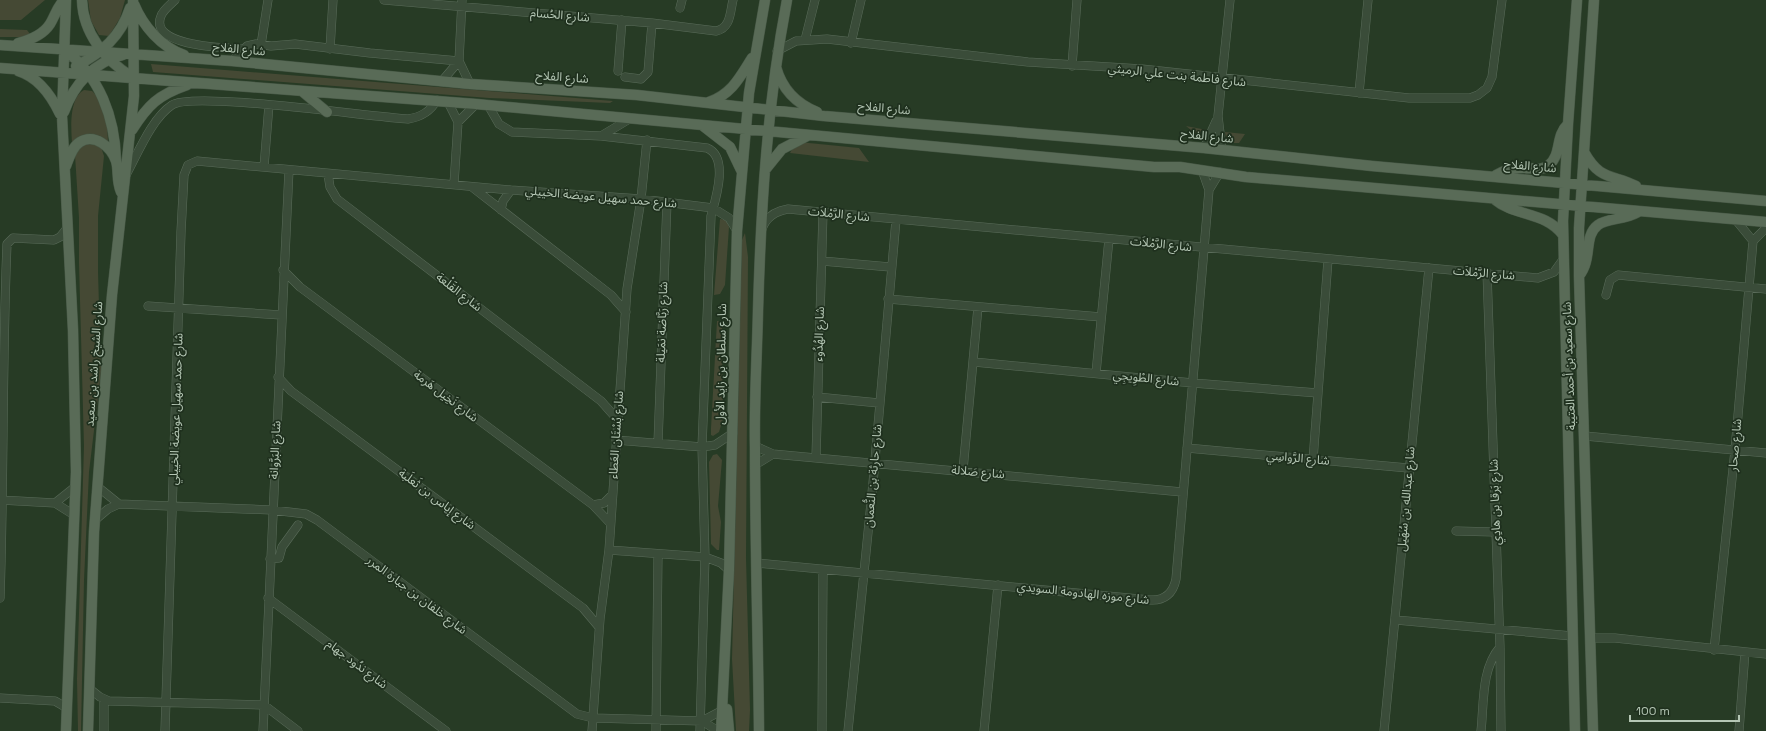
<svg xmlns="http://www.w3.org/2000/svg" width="1766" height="731" font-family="'Space Grotesk','Noto Sans Arabic',sans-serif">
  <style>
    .green { fill: #454934 }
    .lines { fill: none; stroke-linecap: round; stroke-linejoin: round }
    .minor-casing { stroke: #5a6c5a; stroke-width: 9 }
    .major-casing { stroke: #465745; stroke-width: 11 }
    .minor { stroke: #3a4c39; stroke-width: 8 }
    .major { stroke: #596b57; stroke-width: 10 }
    .labels { text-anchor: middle; stroke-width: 3.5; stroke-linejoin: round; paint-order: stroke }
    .street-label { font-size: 12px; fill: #b5c7b5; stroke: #1f301e }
  </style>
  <rect width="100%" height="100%" fill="#273b25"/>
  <path class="green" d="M0 0H45L21 20H0Z
    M88 0H125L120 18 109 36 99 35 91 21Z
    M0 29 27 30 30 34 24 37H0Z
    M151 64 613 101 610 103 489 98 153 72Z
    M84 90 92 91C105 102 108 126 108 142 96 131 84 131 72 143 71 128 69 98 84 90Z
    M1186 126 1212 131 1209 140 1201 138Z
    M1225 132 1245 134 1239 143H1234L1226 138Z
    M88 141 101 147 104 156 98 216V272L101 372 89 472 84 580 81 731H78L77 679 84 446 79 263V218L75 155 77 149Z
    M799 142 859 148 869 162 790 153 793 147Z
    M720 219 726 220 729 227 725 285 720 294 714 295Z
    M745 233 748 257 746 558 750 710 749 731H736L732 659 742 240Z
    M717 321H722L723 419 719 432 713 436 711 435V428Z
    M717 454 722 460 718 506 721 522 719 550H717L711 544 709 462 713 455Z"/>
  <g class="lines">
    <defs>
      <path id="minor" d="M175 0C171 4 163 10 161 16 148 47 228 48 244 49
        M384 0 652 23 716 31C731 28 730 12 733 0
        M462 0 459 61 470 84
        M680 8 682 0
        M805 40 815 0
        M851 43 861 0
        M261 45 268 0
        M330 49 333 0
        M777 51 796 41 827 39 1028 62 1142 69 1409 98H1470L1478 95 1487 88 1492 77 1502 0
        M232 61 247 46 256 44 271 46 295 44 370 53 459 61
        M1072 66 1077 0
        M618 71 622 20
        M625 77 641 79 648 72 652 23
        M442 81 459 61
        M1359 93 1368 0
        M448 102 458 122 454 184
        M488 105 499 124 512 132 601 136 707 148C729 157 716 198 711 216L702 447 705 557 700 731
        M458 122 476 104
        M601 136 631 118
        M1204 148 1216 121
        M1222 150 1218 116 1230 0
        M264 167 269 105
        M328 174 330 187 337 199 601 401 617 419
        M126 175C138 153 152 118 172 105 193 91 371 117 408 119 421 117 430 112 437 100
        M472 187 611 295 626 312
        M1209 190 1220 172
        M501 210 503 201 511 190
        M1735 219 1753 241
        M762 229C766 217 776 211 788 209L1538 278 1554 272 1564 258
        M822 261 890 267
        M283 270 300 287 593 505 610 523
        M1487 272 1500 647 1501 731
        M1606 295 1610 280 1618 275 1766 289
        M888 299 1101 317
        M148 306 281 315
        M974 362 1193 383 1318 393
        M1096 373 1109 239
        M278 377 291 391 583 608 599 627
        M817 397 879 403
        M1585 436 1766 453
        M616 440 702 447 715 445 733 433
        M658 443 667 202
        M755 446 773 454 1182 492
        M1187 448 1408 468
        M816 457 823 212
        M1313 460 1328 260
        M755 465 773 454
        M963 470 978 307
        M98 487 119 504
        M0 500 55 503 74 515
        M55 503 75 487
        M593 505 604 503 612 495
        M95 520 108 509 119 504 272 510 306 514 317 520 577 714 593 718 702 721 721 711
        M1456 531 1495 532
        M609 550 705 557 721 563 729 570
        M270 559 279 558 282 547 298 525
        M757 563 1150 600C1164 601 1173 594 1176 579L1209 190 1202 170
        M0 598C4 480 2 362 7 244L13 238 54 240 60 237 68 227
        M268 598 446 731
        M1396 620 1572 636
        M1591 638H1615L1766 654
        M1714 650 1735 450 1753 241 1766 228
        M90 689 100 697 109 701 264 705 298 731
        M0 698 55 701 67 708
        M702 721 718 731
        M104 731V700
        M165 731 181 232 184 175 188 165 197 161 511 190 641 199 713 208 729 218 737 231
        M263 731 289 170
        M592 731 600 619 609 550 627 289 641 199 647 140
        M656 731 658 554
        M822 731 823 570
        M848 731 873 483 896 220
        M984 731 998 585
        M1384 731 1429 268
        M1481 731C1484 704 1481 669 1500 647
        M1739 731 1745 652"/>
      <path id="major" d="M82 0C83 33 105 60 132 77
        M134 4C143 26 161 47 184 55
        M18 43C30 40 43 35 50 24 55 16 57 7 64 0
        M0 45 232 61 470 84 637 95 824 116 1204 148 1372 166 1766 201
        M63 49C100 75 115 118 116 161
        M76 66C102 53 121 36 130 8
        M776 67C782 89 797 104 817 112
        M0 68 476 104 1154 167H1180L1246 177 1351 186 1766 222
        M18 71C38 77 51 95 60 114
        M303 92 327 112
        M709 102C732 94 740 77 752 58
        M64 112C74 84 94 62 123 55
        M703 126 730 147 741 170
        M132 130C148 105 158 95 187 85
        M1584 152C1600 181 1612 174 1636 186
        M66 166C69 158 72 147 80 142 95 133 111 147 116 161 119 171 116 180 121 192
        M765 170 782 149 807 136
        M1496 175C1503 171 1511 168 1520 168 1530 167 1541 172 1549 165 1562 154 1555 136 1568 124
        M1494 199C1515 217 1545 211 1563 235
        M1579 276C1593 259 1583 236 1598 225 1607 218 1625 220 1638 212
        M727 709 729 731
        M66 731 76 472 73 330 62 116 66 0
        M88 731 94 532 112 295 134 96 133 0
        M721 731 729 570 737 231 749 93 765 0
        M759 731C758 636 755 542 755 447 754 402 757 357 758 311 761 205 767 105 787 0
        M1575 731 1563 221 1568 124 1577 0
        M1593 731 1579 276V228L1594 0"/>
    </defs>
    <use href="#minor" class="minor-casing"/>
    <use href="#major" class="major-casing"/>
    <use href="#minor" class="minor"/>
    <use href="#major" class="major"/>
  </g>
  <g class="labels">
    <g class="street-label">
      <text transform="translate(560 15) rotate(5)" y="4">شارع الحُسام</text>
      <text transform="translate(239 49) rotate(5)" y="4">شارع الفلاح</text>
      <text transform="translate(1177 75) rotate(6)" y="4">شارع فاطمة بنت علي الرميثي</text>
      <text transform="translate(562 77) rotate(4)" y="4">شارع الفلاح</text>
      <text transform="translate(884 108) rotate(5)" y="4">شارع الفلاح</text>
      <text transform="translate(1207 136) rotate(6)" y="4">شارع الفلاح</text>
      <text transform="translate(1530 166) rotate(5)" y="4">شارع الفلاح</text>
      <text transform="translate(601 197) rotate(5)" y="4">شارع حمد سهيل عويضة الخييلي</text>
      <text transform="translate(839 214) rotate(6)" y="4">شارع الرَّمْلاَت</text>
      <text transform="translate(1161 244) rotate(6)" y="4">شارع الرَّمْلاَت</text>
      <text transform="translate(1484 273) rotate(5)" y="4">شارع الرَّمْلاَت</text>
      <text transform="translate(459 292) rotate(38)" y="4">شارع القَلْعة</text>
      <text transform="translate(662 322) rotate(-88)" y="4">شارع رَبَّاضة نمَيلة</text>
      <text transform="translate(819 334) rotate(-88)" y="4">شارع الهُدُوء</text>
      <text transform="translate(94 364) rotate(-86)" y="4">شارع الشيخ راشد بن سعيد</text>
      <text transform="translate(721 364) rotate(-89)" y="4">شارع سلطان بن زايد الأول</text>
      <text transform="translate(1569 366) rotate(-92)" y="4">شارع سعيد بن أحمد العتيبة</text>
      <text transform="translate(1146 378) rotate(6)" y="4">شارع الطْوِيجِي</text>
      <text transform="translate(446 396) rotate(37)" y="4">شارع نَخِيل هَرمة</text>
      <text transform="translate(176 409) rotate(-88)" y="4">شارع حمد سهيل عويضة الخييلي</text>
      <text transform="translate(616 435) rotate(-86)" y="4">شارع بُسْتَان العَطاء</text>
      <text transform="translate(1735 445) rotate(-85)" y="4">شارع صحار</text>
      <text transform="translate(275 450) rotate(-87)" y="4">شارع البَرَّوانة</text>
      <text transform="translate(1298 458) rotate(5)" y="4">شارع الرَّواسِي</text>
      <text transform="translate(978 472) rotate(5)" y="4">شارع صَلالة</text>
      <text transform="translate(873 476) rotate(-85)" y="4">شارع حارِثة بن النُّعمان</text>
      <text transform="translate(437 499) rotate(37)" y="4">شارع إياس بن ثَعلَبة</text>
      <text transform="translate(1406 499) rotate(-85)" y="4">شارع عبدالله بن سُهَيل</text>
      <text transform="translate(1495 502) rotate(-92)" y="4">شارع بَرقا بن هادِي</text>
      <text transform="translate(1083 593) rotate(6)" y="4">شارع موزه الهادومة السويدي</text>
      <text transform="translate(417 595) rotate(37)" y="4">شارع خلفان بن جبارة المرر</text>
      <text transform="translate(357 664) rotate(37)" y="4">شارع ندُود جهام</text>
    </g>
  </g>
  <path d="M1630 715v6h109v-6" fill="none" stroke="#b5c7b5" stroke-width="2"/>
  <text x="1636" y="715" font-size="12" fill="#b5c7b5" stroke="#1f301e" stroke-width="3" paint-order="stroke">100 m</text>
</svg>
